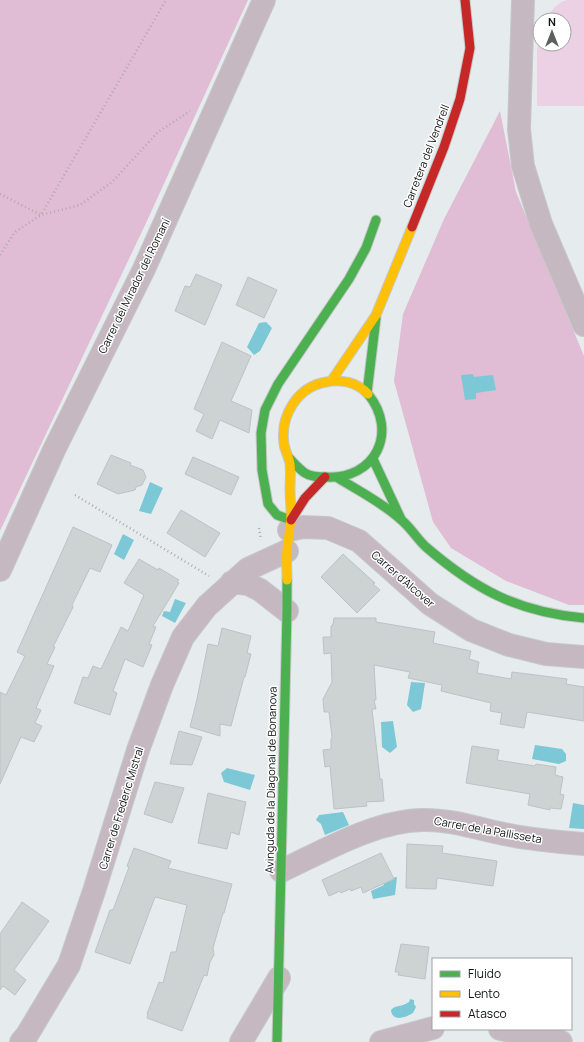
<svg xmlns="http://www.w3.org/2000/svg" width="584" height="1042" font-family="Manrope,sans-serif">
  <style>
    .green { fill: #ecd0e3 }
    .forest { fill: #e0bcd5 }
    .water { fill: #7cc8d6 }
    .building { fill: #cdd2d3; stroke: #bdc2c4 }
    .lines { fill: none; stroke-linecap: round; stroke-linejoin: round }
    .street-casing { stroke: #c5c9ca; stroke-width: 24 }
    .fast-casing { stroke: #c5c9ca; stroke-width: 11 }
    .slow-casing { stroke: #c5c9ca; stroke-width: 11 }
    .jam-casing { stroke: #c5c9ca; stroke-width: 11 }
    .path { stroke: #b0a9af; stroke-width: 2.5; stroke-dasharray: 1 3; stroke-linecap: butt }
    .street { stroke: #c6b8c1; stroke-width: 22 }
    .fast { stroke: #4caf50; stroke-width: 9 }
    .slow { stroke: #ffc107; stroke-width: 9 }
    .jam { stroke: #c62828; stroke-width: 9 }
    .labels { text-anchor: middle; stroke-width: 3; stroke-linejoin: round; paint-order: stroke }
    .street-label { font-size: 11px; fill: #101414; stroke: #fff }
  </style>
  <rect width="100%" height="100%" fill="#e6ecee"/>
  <path class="green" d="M567 0H584V106H537V51L539 33 540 31V44H564V20H546C551 11 556 3 567 0Z"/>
  <path class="forest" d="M0 0H248L146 223 0 531Z
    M500 111 516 192 584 356V605H569L506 581 451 548 433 522 394 381 403 314 444 219Z"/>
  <path class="water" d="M266 322 272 328 260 351 254 355 247 347 259 323Z
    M473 374 474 377 493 375 496 390 476 393V399L465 400 461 375Z
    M150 482 163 488 151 514 139 511Z
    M123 534 134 540 124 560 114 554Z
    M175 599 186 603 175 623 162 616 164 611 170 612Z
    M411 682 425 683 421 709 413 712 407 705Z
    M393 721 397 747 390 753 382 747 381 722Z
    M535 745 562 749 566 754V761L559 764 532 759Z
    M227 768 255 775 250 790 224 782 221 773Z
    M573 803 584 805V829L569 828Z
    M343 812 349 825 325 835 321 824 316 820 319 815Z
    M397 877 395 895 373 899 371 891 384 885 382 880Z
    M410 999 414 1000V1004L416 1007 413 1013C405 1018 392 1022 391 1010 395 1005 402 1007 409 1002Z"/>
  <path class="building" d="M196 274 222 285 205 325 175 311 185 286 190 287Z
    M248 277 277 290 264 318 236 305Z
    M222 342 251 356 231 401 252 410 249 433 220 420 212 439 196 431 204 414 194 409Z
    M111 455 131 463 130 465 143 470 146 477 142 485 136 487 135 490 118 494 97 484Z
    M193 457 239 477 231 495 185 474Z
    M181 510 220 533 205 557 167 533Z
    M73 527 112 545 100 572 90 568 72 605 73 607 53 647H55L47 664 54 666 36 708 41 710 35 723 42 726 34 742 21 737 0 784V692L6 695 25 656 17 652Z
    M343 554 375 583 373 584 380 590 357 613 321 577Z
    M139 559 158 570 159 568 179 580 177 582 179 583 153 626 156 627 149 644 152 645 143 667 125 659 113 691 117 693 110 715 74 703 83 677 88 678 93 666 101 669 121 627 128 631 144 595 124 583Z
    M334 618H376V622L435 632 433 643 471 651 469 659 479 662 477 673 511 679 512 672 567 679 566 684 584 687V721L527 712 524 728 500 724 502 713 490 711 491 703 441 691 442 685 408 678 410 672 374 665 376 700H374L376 709H372L380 779H382L384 801 366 802 367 806 334 809 330 766 325 767 323 750 331 749V739L332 737 329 712H324L323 699 332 682 331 653 324 654 323 637H331V626L333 624Z
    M222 628 251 636 247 653 251 654 245 677H244L231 726 220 724V736L190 727 197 699 208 644 218 646Z
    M179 731 202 737 192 765 170 764Z
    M472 746 499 750 497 760 535 766 536 764 556 767 555 775 563 777 560 794 564 795 561 809 550 808V810L528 805 530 794 466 783Z
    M155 782 184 788 172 823 144 814Z
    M208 793 246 802 239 835 231 832 227 849 198 843Z
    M407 844 443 846 442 853 497 861 493 886 437 878 436 889 406 888Z
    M134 848 171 861 168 868 232 884 224 913H223L213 948 214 955 210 962 207 976 204 975 182 1031 147 1018 148 1014H147L159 982 163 983 171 952H176L187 905 155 897 130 964 95 952 110 910H113L129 867 127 866Z
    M381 853 394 879 363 893 361 887 351 891 350 889 341 893 340 891 329 896 322 880Z
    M22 902 49 921 14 970 26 980 15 995 3 986 0 990V934Z
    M401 944 429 947 425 979 398 975 399 972H395Z"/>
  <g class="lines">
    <defs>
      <path id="street" d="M523 0 519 129 523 166 541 224 584 325
        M289 530 303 527 328 528 359 541 430 604 471 630 509 645 546 654 584 657
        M0 570 54 450 144 269 264 0
        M232 582 248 584 260 590 287 611
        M281 871C324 851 374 821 422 820 452 819 481 830 509 835 534 840 559 842 584 844
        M500 1029 549 1038 561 1042
        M21 1042 27 1035 69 965 94 891 138 750 162 685 183 637 207 606 248 569 287 551
        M241 1042 279 978
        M381 1042 433 1028"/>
      <path id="fast" d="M367 393 376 318
        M289 458C294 463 299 469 305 473 311 477 318 477 326 477 375 480 399 432 368 394
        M373 459 401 519
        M338 478C359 491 381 502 399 518 410 526 416 538 426 547 476 590 518 612 584 618
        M291 520 277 515 268 504 262 470 261 433 265 410 278 384 349 279 366 248 376 220
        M277 1042 287 611V580"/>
      <path id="slow" d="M332 380 376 315 412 227
        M287 580C287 570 286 560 287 550 288 538 291 526 291 513 291 505 290 497 290 489 290 481 291 472 290 464 289 457 285 451 284 444 280 416 297 387 326 382 341 379 357 382 368 394"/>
      <path id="jam" d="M412 227 444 147 460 99 470 48 465 0
        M291 520 305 498 325 477"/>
    </defs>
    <use href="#street" class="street-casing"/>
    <use href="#fast" class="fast-casing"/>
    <use href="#slow" class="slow-casing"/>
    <use href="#jam" class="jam-casing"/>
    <path class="path" d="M0 194 41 215 166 0
      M0 255 15 232 41 215 80 205 112 182 158 132 190 111
      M75 495 209 576
      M259 528 261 540"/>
    <use href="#street" class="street"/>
    <use href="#fast" class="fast"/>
    <use href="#slow" class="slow"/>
    <use href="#jam" class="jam"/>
  </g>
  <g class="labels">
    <g class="street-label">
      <text transform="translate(426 156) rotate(-69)" y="4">Carretera del Vendrell</text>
      <text transform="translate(134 286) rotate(-64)" y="4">Carrer del Mirador del Romaní</text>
      <text transform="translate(403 579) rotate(41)" y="4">Carrer d'Alcover</text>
      <text transform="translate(271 780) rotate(-89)" y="4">Avinguda de la Diagonal de Bonanova</text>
      <text transform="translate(121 808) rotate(-73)" y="4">Carrer de Frederic Mistral</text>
      <text transform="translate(488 830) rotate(10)" y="4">Carrer de la Pallisseta</text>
    </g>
  </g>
  <rect x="432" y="958" width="140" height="72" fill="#ffffff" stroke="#9fa1a1"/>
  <rect x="440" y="971" width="20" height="6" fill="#4caf50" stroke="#9fa1a1"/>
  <text x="468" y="978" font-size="12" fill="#101414">Fluido</text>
  <rect x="440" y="991" width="20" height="6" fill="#ffc107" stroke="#9fa1a1"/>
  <text x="468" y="998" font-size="12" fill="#101414">Lento</text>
  <rect x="440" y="1011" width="20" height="6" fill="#c62828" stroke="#9fa1a1"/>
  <text x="468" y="1018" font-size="12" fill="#101414">Atasco</text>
  <g transform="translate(552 32)"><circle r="19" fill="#ffffff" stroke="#9fa1a1"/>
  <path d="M0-3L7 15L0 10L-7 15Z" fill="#5b6060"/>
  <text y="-6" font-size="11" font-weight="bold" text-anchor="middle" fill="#101414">N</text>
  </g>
</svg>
